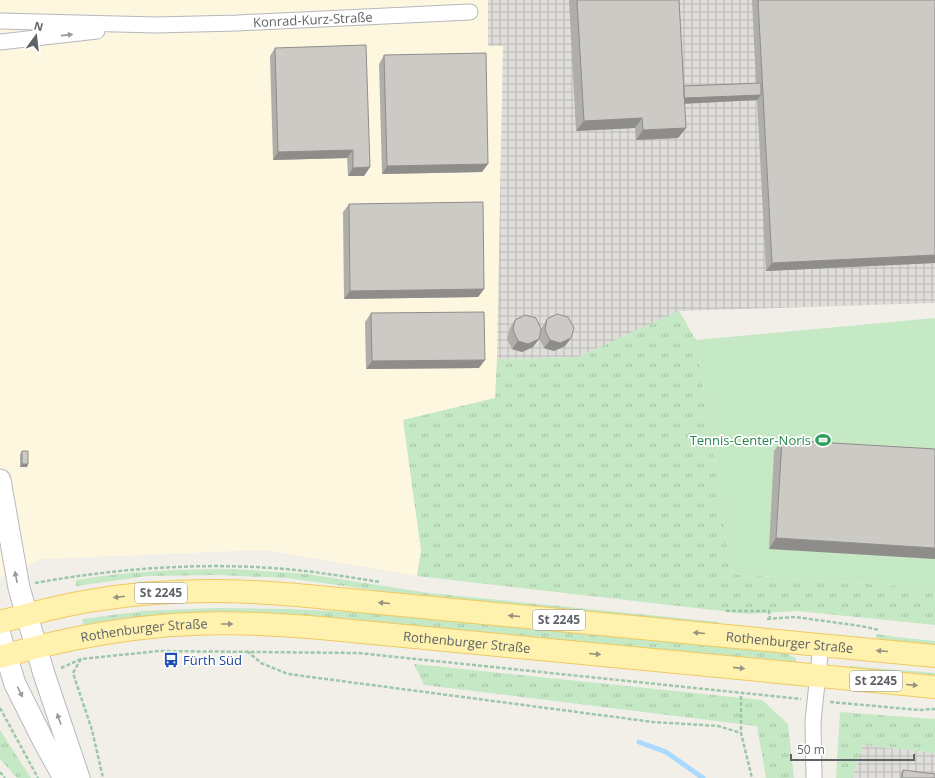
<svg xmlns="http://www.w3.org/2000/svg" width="935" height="778" font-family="'Open Sans',sans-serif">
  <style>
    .commercial { fill: #fef7e0 }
    .industrial { fill: url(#industrial-grid) }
    .grass { fill: url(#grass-tufts) }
    .garden { fill: #c5e8c5 }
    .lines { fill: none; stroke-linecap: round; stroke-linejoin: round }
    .stream { stroke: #aadaff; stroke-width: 5 }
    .street-casing { stroke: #b5b8bc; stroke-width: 17 }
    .secondary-casing { stroke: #b6babf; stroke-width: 23 }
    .primary-casing { stroke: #f2c960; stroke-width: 24 }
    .path { stroke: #9cc7a9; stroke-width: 2.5; stroke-dasharray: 4 2; stroke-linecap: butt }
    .street { stroke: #fff; stroke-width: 15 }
    .secondary { stroke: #fff; stroke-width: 21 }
    .primary { stroke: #fff2af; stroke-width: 22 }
    .wall { fill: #afaea9 }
    .shaded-wall { fill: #8f8d8a }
    .building { fill: #cccac5; stroke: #8f8d8a }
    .oneway { fill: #979a9d }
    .oneway2 { fill: #979581 }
    .labels { text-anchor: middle; stroke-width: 3.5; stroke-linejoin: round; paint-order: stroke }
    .shield { fill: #fff; stroke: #8f9295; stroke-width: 1 }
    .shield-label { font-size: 12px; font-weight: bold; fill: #5f6368 }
    .street-label { font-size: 13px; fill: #5f6368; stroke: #fff }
    .leisure-label { font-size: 13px; fill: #27864d; stroke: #fff; text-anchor: end }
    .transit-label { font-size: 13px; fill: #164399; stroke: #fff; text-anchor: start }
  </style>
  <defs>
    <pattern id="industrial-grid" width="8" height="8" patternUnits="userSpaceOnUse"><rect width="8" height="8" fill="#e0deda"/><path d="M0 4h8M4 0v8" fill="none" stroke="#b9b8b5"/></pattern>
    <pattern id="grass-tufts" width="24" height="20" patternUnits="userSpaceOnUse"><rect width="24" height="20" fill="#c5e8c5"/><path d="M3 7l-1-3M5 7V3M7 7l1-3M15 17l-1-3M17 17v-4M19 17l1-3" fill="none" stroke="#a3c0a4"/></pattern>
  </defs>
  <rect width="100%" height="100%" fill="#f1efe8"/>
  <path class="commercial" d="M0 0H488V45L503 46 497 359 495 398 403 420 421 550 417 576 265 550 42 559 0 577Z"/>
  <path class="industrial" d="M488 0H935V303L679 311 578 357 497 359 503 46H488Z
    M863 745 935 753V778H852Z"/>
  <path class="grass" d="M679 311 696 340 732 574 935 589V625L797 611 748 614 417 576 421 550 403 420 495 398 497 359 578 357Z
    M235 569 307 574 429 593 719 622V626L421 597 288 578 217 575 148 576 76 586V580C129 571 181 569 235 569Z
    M217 608 292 609 389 614 780 651 796 658V663L371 624 84 627 82 619 144 611Z
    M876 634 896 637 935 641V647L876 638Z
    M414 664 762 700 788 724 794 778H766L757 726 424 685Z
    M849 666 935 673V679L849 670Z
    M840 712 935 719V753L863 745 852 778H836Z
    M0 730 31 778H17L0 759Z"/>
  <path class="garden" d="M935 318V589L732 574 696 340Z"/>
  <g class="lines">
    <path class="stream" d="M639 742 666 752 703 778"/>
    <defs>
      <g id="street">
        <path id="s1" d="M0 21 156 25 237 23 470 12"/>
        <path d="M0 42 97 31"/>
        <path d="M814 778 813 721 821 645"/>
      </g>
      <path id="secondary" d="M0 480 19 588 44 674 79 778
        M0 635 15 684 44 742 64 778"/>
      <g id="primary">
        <path id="s2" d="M0 622C29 614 59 606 89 601 157 589 228 589 297 595L935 656"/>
        <path id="s3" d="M0 657C49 643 100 632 151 627 215 620 279 624 342 630L935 687"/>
      </g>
    </defs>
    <use href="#street" class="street-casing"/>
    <use href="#secondary" class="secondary-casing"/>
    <use href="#primary" class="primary-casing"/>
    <path class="path" d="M35 583C124 567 216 561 305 571 330 574 355 578 380 582
      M726 611H769L770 619
      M767 619 795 617 861 626 879 630
      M247 651 261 663 288 674 653 722 718 726 741 733
      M81 659 73 673 92 730 103 778
      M61 668 81 659 159 651 358 653 801 699
      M741 696V733L752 778
      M830 702 919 710 935 709
      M0 708 38 778
      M0 772 5 778"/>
    <use href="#street" class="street"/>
    <use href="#secondary" class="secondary"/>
    <use href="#primary" class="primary"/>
  </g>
  <path class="wall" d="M569 0H679L684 86 756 84 752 0H935V263L766 271 757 100 684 104 686 128 678 138 636 140 635 128 576 131Z
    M275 48 370 167 364 176H348L347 158 273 160 270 56Z
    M384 55 482 172 382 174 379 64Z
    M349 204 484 289 478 297 344 299 343 212Z
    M371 313 479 368 366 369 365 322Z
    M547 319 571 338 565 346 554 351 544 348 539 338 533 347 522 352 512 349 507 339 510 328 515 320 541 329Z
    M782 440 935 449 769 549 774 451Z
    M22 451 28 464 27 467H20V454Z
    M903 770 935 778H900L901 773Z"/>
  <path class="shaded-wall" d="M761 95 757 100 676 104 680 98Z
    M642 118 635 128 576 131 584 121Z
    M686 128 678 138 636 140 643 130Z
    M353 150 347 158 273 160 278 152Z
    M488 164 482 172 382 174 387 166Z
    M370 167 364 176H348L353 168Z
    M935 255V263L766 271 772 263Z
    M484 289 478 297 344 299 350 291Z
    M571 338 565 346 554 351 544 348 550 340Z
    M539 339 533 347 522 352 512 349 518 341Z
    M485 360 479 368 366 369 372 361Z
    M22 464H28L27 467H20Z
    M776 538 935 548V559L769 549Z"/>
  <path class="building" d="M577 0H679L686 128 643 130 642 118 584 121Z
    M758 0H935V255L772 263Z
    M366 45 370 167 353 168V150L278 152 275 48Z
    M486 53 488 164 387 166 384 55Z
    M761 83V95L684 98V86Z
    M483 202 484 289 350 291 349 204Z
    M484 312 485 360 372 361 371 313Z
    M557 314 568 317 574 328 571 338 560 343 550 340 545 330 547 319Z
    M525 315 536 318 541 329 539 339 528 344 518 341 513 330 515 320Z
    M782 440 935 449V548L776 538Z
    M22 451H28V464H22Z
    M903 770 935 774V778H902Z"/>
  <defs><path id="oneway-solid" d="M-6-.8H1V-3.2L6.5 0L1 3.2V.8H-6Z"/></defs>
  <g class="oneway">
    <use href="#oneway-solid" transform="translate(67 35) rotate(-6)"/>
    <use href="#oneway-solid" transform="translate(16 577) rotate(-101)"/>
    <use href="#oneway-solid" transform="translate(20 692) rotate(64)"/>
    <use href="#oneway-solid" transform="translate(59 719) rotate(-109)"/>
  </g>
  <g class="oneway2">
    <use href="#oneway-solid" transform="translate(119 597) rotate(173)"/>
    <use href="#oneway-solid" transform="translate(384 603) rotate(-175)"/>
    <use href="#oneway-solid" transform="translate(514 616) rotate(-175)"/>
    <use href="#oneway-solid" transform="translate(227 624)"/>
    <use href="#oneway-solid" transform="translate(699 633) rotate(-175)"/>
    <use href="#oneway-solid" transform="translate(882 651) rotate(-175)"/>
    <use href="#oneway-solid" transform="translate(595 654) rotate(5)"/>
    <use href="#oneway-solid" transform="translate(739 668) rotate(6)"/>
    <use href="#oneway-solid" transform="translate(912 685) rotate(5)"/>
  </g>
  <defs>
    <symbol id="stadium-bare" viewBox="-9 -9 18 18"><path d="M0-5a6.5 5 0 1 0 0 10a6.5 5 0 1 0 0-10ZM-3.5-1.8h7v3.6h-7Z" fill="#2e9e5b" stroke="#fff" stroke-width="2.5" paint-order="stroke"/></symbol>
    <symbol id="bus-bare" viewBox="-9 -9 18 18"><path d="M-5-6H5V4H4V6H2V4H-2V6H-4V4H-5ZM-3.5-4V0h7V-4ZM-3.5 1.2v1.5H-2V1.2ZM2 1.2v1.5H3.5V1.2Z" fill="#1a4fb4" stroke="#fff" stroke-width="2.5" paint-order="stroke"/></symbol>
  </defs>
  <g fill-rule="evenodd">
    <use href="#stadium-bare" x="812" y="429" width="22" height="22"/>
    <use href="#bus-bare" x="160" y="649" width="22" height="22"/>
  </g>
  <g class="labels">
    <g class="shield">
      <rect x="135" y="583" width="52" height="20" rx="3"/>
      <rect x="533" y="610" width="52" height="20" rx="3"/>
      <rect x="850" y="671" width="52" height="20" rx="3"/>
    </g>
    <g class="shield-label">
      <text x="161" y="597">St 2245</text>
      <text x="559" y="624">St 2245</text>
      <text x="876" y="685">St 2245</text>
    </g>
    <g class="street-label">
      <text dy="5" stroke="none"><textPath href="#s1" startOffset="313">Konrad-Kurz-Straße</textPath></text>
      <text dy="5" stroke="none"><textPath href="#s3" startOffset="147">Rothenburger Straße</textPath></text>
      <text dy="5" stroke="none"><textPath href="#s3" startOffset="471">Rothenburger Straße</textPath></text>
      <text dy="5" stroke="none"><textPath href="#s2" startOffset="795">Rothenburger Straße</textPath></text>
    </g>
    <g class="leisure-label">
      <text x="811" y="445">Tennis-Center-Noris</text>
    </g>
    <g class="transit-label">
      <text x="183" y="665">Fürth Süd</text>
    </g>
  </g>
  <g transform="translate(36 36) rotate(15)" stroke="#ffffff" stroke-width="3" paint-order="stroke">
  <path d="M0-3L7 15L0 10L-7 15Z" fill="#5f6368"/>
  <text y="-6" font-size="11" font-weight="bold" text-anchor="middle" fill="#5f6368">N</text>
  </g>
  <path d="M791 754v6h123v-6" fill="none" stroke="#5f6368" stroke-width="2"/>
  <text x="797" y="754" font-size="12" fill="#5f6368" stroke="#ffffff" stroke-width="3" paint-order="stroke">50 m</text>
</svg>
